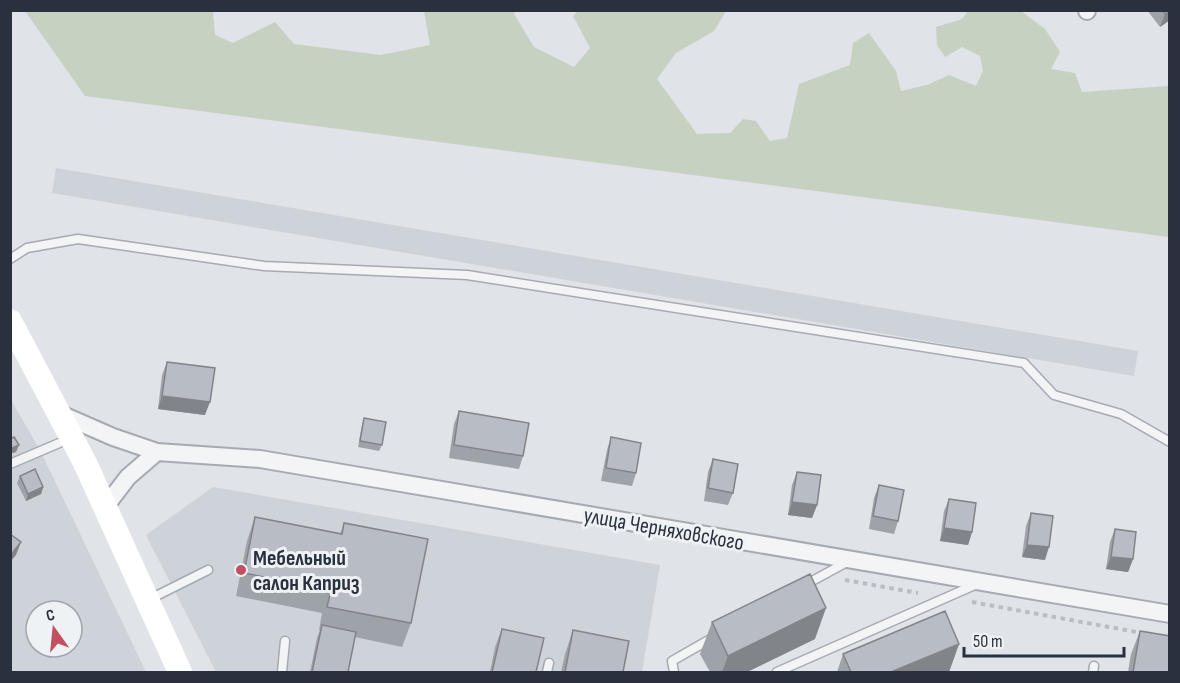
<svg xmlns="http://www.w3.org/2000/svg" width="1180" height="683" font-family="'Sofia Sans Condensed',sans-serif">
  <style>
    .built { fill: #ced2d9; fill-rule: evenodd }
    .green { fill: #c6d1c2 }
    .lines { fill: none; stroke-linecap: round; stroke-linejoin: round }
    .service-casing { stroke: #a6aab2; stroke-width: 11 }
    .minor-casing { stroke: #a6aab2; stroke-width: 20 }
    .path { stroke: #babdc2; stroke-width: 4; stroke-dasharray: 4.5 4.5; stroke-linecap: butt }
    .service { stroke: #f2f4f6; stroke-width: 8 }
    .minor { stroke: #f2f4f6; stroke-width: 16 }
    .secondary { stroke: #fff; stroke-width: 24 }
    .wall { fill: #9ea2a9 }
    .shaded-wall { fill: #818489 }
    .building { fill: #b8bcc4; stroke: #818489; stroke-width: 1.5 }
    .poi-dot { fill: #c25062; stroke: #eff2f5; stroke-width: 2 }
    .labels { text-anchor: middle; stroke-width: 6; stroke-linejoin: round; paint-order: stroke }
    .street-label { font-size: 22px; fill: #2a313e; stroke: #eff2f5 }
    .poi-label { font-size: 22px; font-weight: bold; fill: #2a313e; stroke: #eff2f5; text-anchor: start }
  </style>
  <rect width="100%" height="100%" fill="#e0e3e8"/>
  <path class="built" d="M56 168 1138 351 1134 376 52 193Z
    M10 398 41 452 146 672H11ZM36 611H72V647H36Z
    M213 487 660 565 642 672H216L146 535Z"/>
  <path class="green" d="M25 11H213L215 35 233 43 275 22 294 44 381 55 430 45 424 11H515L514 14 534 47 574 67 590 48 573 16 578 11H726L714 31 676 53 657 79 697 134 730 133 743 119 756 121 770 141 787 138 799 84 850 65 853 43 869 33 896 71 901 91 927 85 949 75 976 86 983 71 980 56 962 47 945 57 937 45 936 27 962 19 968 11H1021L1045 29 1060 52 1051 69 1075 73 1082 92 1168 86 1169 87V237L85 96Z"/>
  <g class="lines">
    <defs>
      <path id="service" d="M10 259 27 248 78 239 264 266 467 275 1024 363 1054 395 1121 414 1170 442
        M10 464 71 438
        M803 586 847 562
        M150 599 208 570
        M282 672 285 641
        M547 672 549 663
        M674 672 672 661 714 637
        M777 672 977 584
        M1093 672 1094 666"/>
      <path id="minor" d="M1087 11V10
        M58 413 113 437 157 452
        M105 507 128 477 157 452 260 459 1170 614"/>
    </defs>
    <use href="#service" class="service-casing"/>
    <use href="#minor" class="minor-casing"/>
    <path class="path" d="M845 580 918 593
      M972 602 1142 633"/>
    <use href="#service" class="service"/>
    <use href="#minor" class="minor"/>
    <path class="secondary" d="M10 321 85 463 180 672"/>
  </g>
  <path class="wall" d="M1147 10H1170V20L1160 27Z
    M167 362 205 415 158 409 162 375Z
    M459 411 523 456 519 469 449 458 454 424Z
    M364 418 382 445 379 451 358 447 362 425Z
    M611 437 636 473 632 486 601 481 607 450Z
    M713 459 733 493 728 505 704 501 708 472Z
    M797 472 817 505 812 518 788 515 792 485Z
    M20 476 43 487 41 494 26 501 17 483Z
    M879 485 898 521 894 534 869 529 874 498Z
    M949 499 972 532 968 545 940 541 944 511Z
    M1031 513 1045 560 1022 557 1026 526Z
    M255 517 340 534 344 523 411 623 402 647 355 637 348 672H310L317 638 320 630H319L322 613 236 596 247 541Z
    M1115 529 1133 559 1128 572 1106 569 1110 542Z
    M712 622 815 639 747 672H710L700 654Z
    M502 629 536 672H490L495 647Z
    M573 630 623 672H561L565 654Z
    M1140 631 1170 672H1128L1131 654Z
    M959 644 949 672H837L843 654Z"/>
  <path class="shaded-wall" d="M1170 10V20L1160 27 1165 14Z
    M162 396 210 402 205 415 158 409Z
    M19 445 16 452 10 454 12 448Z
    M43 487 41 494 26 501 28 494Z
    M792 502 817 505 812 518 788 515Z
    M944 528 972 532 968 545 940 541Z
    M21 542 16 555 10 562V556Z
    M1027 545 1049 547 1045 560 1022 557Z
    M1111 557 1133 559 1128 572 1106 569Z
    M826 608 815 639 747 672H722L728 656Z
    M959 644 949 672H891Z"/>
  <path class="building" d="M1162 10H1170L1165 14Z
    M167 362 215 368 210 402 162 396Z
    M459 411 529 423 523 456 454 445Z
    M364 418 386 422 382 445 360 441Z
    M14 437 19 445 12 448 10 446V439Z
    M611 437 641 443 636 473 606 468Z
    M713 459 738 464 733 493 708 488Z
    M35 469 43 487 28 494 20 476Z
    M797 472 821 475 817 505 792 502Z
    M879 485 904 490 898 521 873 516Z
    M949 499 976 503 972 532 944 528Z
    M1031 513 1053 516 1049 547 1027 545Z
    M255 517 342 534 344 523 428 539 411 623 327 607 331 590 244 573Z
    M1115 529 1136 532 1133 559 1111 557Z
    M10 534 21 542 10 556Z
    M810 574 826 608 728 656 712 622Z
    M945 611 959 644 891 672H851L843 654Z
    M322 625 356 632 348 672H312Z
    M502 629 544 638 536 672H492Z
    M573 630 629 641 623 672H565Z
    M1140 631 1170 636V672H1133Z"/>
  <circle class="poi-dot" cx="241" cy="570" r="6"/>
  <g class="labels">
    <g class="street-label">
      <text transform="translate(664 528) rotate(10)" y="8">улица Черняховского</text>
    </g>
    <g class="poi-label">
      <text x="253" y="565">Мебельный<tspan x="253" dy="25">салон Каприз</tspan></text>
    </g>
  </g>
  <rect width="1180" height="683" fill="none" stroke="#2a313e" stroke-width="24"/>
  <g transform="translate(54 629) rotate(345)"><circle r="28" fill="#eff2f5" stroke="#a0a5ac" stroke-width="1.5"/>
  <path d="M0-4.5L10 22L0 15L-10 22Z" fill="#c25062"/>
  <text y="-9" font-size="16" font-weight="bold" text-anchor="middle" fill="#2a313e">С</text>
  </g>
  <path d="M964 647v9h160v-9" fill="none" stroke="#2a313e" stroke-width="3"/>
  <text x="973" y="647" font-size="18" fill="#2a313e" stroke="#eff2f5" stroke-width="4.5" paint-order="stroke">50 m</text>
</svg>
